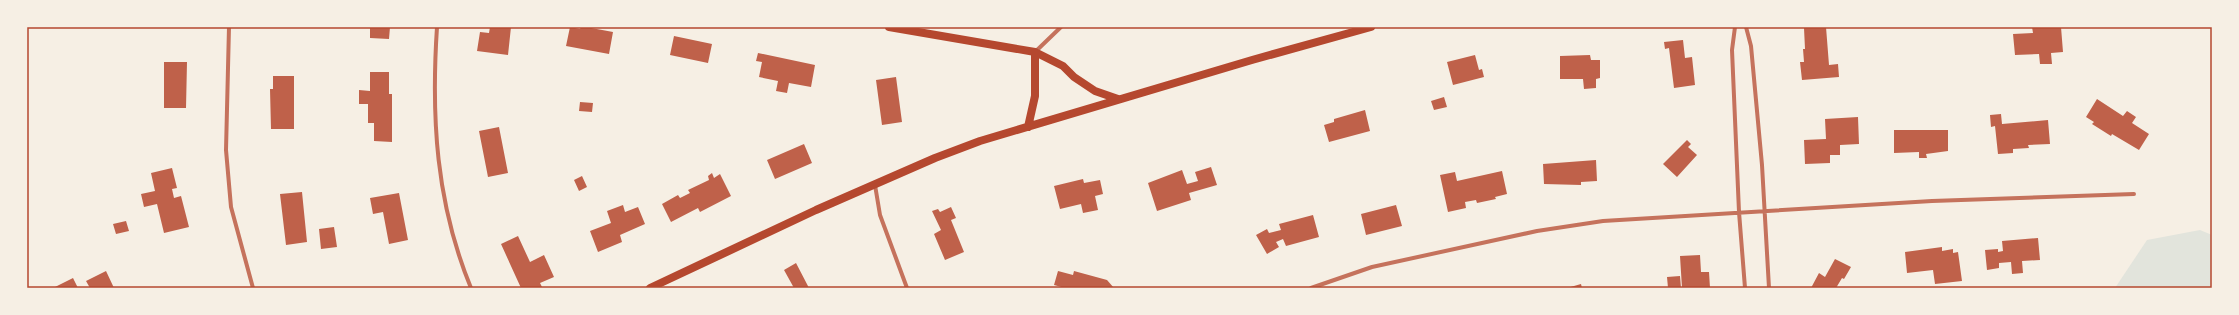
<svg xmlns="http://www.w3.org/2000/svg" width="2239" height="315" font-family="Montserrat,sans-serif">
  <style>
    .green { fill: #e2e4dc }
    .building { fill: #bf614a }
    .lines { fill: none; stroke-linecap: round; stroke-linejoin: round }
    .minor { stroke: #c5725c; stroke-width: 4 }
    .secondary { stroke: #b5482f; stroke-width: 8 }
    .neatline { fill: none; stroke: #b5482f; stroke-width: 1.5 }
  </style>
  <rect width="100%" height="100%" fill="#f6efe4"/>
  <path class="green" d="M2200 230 2212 235V288H2115L2147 240Z"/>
  <path class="building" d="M370 27H390L389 39 370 38Z
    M490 27H511L508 55 477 51 480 32 489 33Z
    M570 27 580 29 581 27H586L613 32 609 54 566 46Z
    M1826 27 1829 65 1838 64 1839 77 1802 80 1800 62H1804L1803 49H1805L1804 28Z
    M2032 27H2061L2063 52 2051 53 2052 64H2040L2039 54 2015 55 2013 34 2033 33Z
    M674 36 712 44 708 63 670 55Z
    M1683 40 1685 58 1692 57 1695 85 1674 88 1669 48 1665 49 1664 42Z
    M758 53 815 65 811 87 789 83 787 93 776 91 778 81 759 77 762 62 756 61Z
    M1475 55 1479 70 1482 69 1484 77 1453 85 1447 62Z
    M1590 55 1591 60H1600V78L1596 79V88L1584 89 1583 79H1560V56Z
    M164 62H187L186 108H164Z
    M370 72H389V94H392V142L374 141V123H368V104H359V90L370 91Z
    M273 76H294V129H271L270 89H273Z
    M896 77 902 122 882 125 876 80Z
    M1444 97 1447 107 1434 110 1431 101Z
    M2097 99 2123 116 2127 111 2136 117 2132 123 2149 134 2139 150 2112 134 2111 136 2092 124 2094 122 2086 117Z
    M580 102 593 103 592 112 579 111Z
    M1365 110 1370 131 1329 142 1324 125 1334 122V119Z
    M2001 114 2002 124 2048 120 2050 144 2028 145 2029 148 2013 149V153L1998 154 1995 126 1991 127 1990 115Z
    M1858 117 1859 144 1840 145V155H1830V163L1805 164 1804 140 1826 139 1825 119Z
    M499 127 508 173 488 177 479 131Z
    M1894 130H1948V151L1926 154 1927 158H1919V152L1894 153Z
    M1687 140 1691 144 1688 147 1697 155 1677 177 1663 164Z
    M804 144 812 163 775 179 767 160Z
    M1596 160 1597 181 1581 182V185L1544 184 1543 164Z
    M1211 167 1217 185 1189 193 1191 200 1157 211 1148 183 1182 170 1187 184 1198 181 1195 172Z
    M172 168 177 188 172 189 174 198 181 196 189 227 164 233 157 204 144 207 141 194 155 191 151 173Z
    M1502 171 1507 194 1495 197 1496 199 1477 203 1476 200 1465 202 1466 208 1448 212 1440 175 1455 172 1457 181Z
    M712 173 714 178 720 174 731 196 700 212 698 208 671 222 662 204 678 195 680 198 690 193 688 190 709 180 708 176Z
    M582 176 587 187 579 191 574 180Z
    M1083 179 1084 183 1100 180 1103 194 1095 196 1098 210 1083 213 1081 204 1060 209 1054 186Z
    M302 192 307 242 286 245 280 194Z
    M399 193 408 240 389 244 383 212 373 214 370 198Z
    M623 205 625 212 638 207 645 224 620 235 622 242 598 252 590 231 611 223 607 211Z
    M1396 205 1402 226 1366 235 1361 214Z
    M951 207 956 218 951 220 964 252 945 260 934 234 941 230 932 211 938 209 940 212Z
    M1313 215 1319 237 1286 246 1283 239 1276 242 1279 247 1267 254 1256 235 1267 229 1269 233 1281 230 1279 224Z
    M126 221 129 231 116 234 113 224Z
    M334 227 337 247 321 249 319 229Z
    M518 236 530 262 544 255 554 277 540 283 542 287 540 288H521L501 244Z
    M2038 238 2040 260 2022 261 2023 273 2012 274 2011 262 1999 263V268L1987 270 1985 250 1998 249V252L2003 251 2002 241Z
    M1942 247V251L1953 249V253L1958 252 1962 281 1935 284 1933 270 1907 273 1905 252Z
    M1700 255 1701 272H1709L1710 288H1682L1680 256Z
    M1835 259 1851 267 1844 279 1842 278 1836 288H1811L1819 273 1825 277Z
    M796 263 809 288H794L784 270Z
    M106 271 114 288H90L86 281Z
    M1058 271 1073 275 1074 271 1107 280 1114 288H1065L1054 285Z
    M1680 276 1681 288H1668L1667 277Z
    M73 278 78 288H53Z
    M1581 284 1582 288H1567Z"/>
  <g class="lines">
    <path class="minor" d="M229 27 226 150 231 207 253 288
      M437 27C431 118 436 203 471 288
      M1735 27 1732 50 1739 212 1745 288
      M1746 27 1751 46 1762 165 1769 288
      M1035 52 1061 27
      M875 185 880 215 907 288
      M1311 288 1372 267 1537 231 1603 221 1932 201 2134 194"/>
    <path class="secondary" d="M889 27 1035 52 1063 66 1074 77 1095 91 1118 99
      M1028 127 1035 96V52
      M650 288 816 210 935 158 980 141 1252 60 1371 27"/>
  </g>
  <rect width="2239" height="315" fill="none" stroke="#f6efe4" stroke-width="56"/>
  <rect x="28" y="28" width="2183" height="259" class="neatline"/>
</svg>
